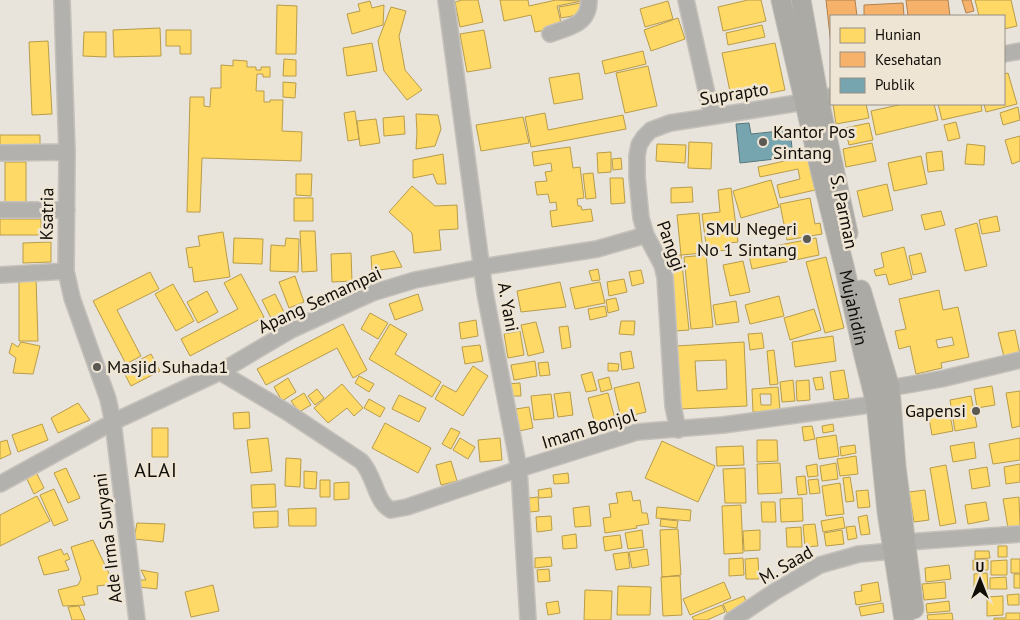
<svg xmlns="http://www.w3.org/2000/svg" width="1020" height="620" font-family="'PT Sans',sans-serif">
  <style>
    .homes { fill: #ffd966; stroke: #b89c4a; fill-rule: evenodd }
    .health { fill: #f6b26b; stroke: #b1814d }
    .public { fill: #76a5af; stroke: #58787d }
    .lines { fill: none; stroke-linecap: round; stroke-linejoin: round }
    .minor-casing { stroke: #c5c1ba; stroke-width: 18 }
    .major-casing { stroke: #c5c1ba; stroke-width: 21 }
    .minor { stroke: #b2b1ae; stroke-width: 15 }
    .major { stroke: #acaaa5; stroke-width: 19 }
    .poi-dot { fill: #5c5952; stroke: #eee5d5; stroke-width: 2 }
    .labels { text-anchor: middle; stroke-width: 5; stroke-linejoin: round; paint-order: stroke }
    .street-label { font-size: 18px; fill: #110e08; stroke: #eee5d5 }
    .poi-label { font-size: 18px; fill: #110e08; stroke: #eee5d5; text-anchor: start }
    .quarter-label { font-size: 20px; letter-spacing: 1px; fill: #110e08; stroke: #eee5d5 }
  </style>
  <rect width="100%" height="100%" fill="#e8e4db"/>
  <path class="homes" d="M462 0H478L483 22 460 27 455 2Z
    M500 0H528L529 6 556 0 582 1 557 6 562 27 535 32 531 15 504 21Z
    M748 0H761L766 21 723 31 718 7Z
    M975 0H1011L1017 26 1004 29V16H979Z
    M370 1 372 8 384 5 383 25 352 34 347 14 360 11 358 4Z
    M668 1 673 19 645 27 640 9Z
    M581 3 583 14 561 18 559 7Z
    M277 5 297 6 296 54H276Z
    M391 7 406 11 399 36 405 70 422 90 407 100 384 71 378 41Z
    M678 18 685 39 651 51 644 30Z
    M762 25 765 37 728 45 726 33Z
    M160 28 161 56 114 57 113 30Z
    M166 30H191V54H180V46H166Z
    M484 30 491 68 467 72 460 34Z
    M84 32H106V57L83 56Z
    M48 41 52 114 32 115 29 42Z
    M372 43 377 71 347 76 343 48Z
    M775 43 785 90 732 101 722 53Z
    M643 51 646 64 605 74 602 61Z
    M284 59 296 60V76H283Z
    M233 60 247 61V67H256V70H261V67H270V77H263V74H257L256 91H264V102H270V100H283L282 131 302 132 301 161 202 158 200 212H187L190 97H204V106L210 107 211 88H221V65L233 66Z
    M648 66 657 106 625 113 616 73Z
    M579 73 583 99 554 104 549 78Z
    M1008 73 1017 104 986 112 984 104H1004V74Z
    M283 82 296 83 295 98 283 97Z
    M833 104H866L869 118 836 124Z
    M903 104H934L938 120 876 135 871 111Z
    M938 104H981L982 111 942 120Z
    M1018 107 1020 120 1003 125 1000 113Z
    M355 111 359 139 348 141 344 113Z
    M545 113 548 130 623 115 626 129 531 147 525 117Z
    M416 114 438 115 441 129 435 146 416 149 417 133Z
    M404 116 405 134 384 136 383 118Z
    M523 117 529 143 481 151 476 125Z
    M376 119 380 143 360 146 357 121Z
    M956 122 960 138 948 141 944 125Z
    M869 123 873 140 849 145 845 128Z
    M0 135H40V147H0Z
    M1020 136V161L1012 164 1005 140Z
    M689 142 712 143 711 169 688 168Z
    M872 143 876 161 846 167 843 149Z
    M657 144 686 145 685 163 656 161Z
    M967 144 985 146 984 165 965 164Z
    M570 147 573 168 580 167 584 198 577 199 578 206H581L582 210 591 209 593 221 552 227 550 211 557 210 556 202 550 203 548 194 537 195 535 182 547 181 545 172 552 171 551 163 534 166 532 152Z
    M942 151 944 170 928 172 926 153Z
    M611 152V172L598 173 597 153Z
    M443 154 446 184H437L433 174 413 178V160Z
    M807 156 815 190 780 198 777 185 800 179 798 169 760 177 758 167Z
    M921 156 927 184 894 191 888 163Z
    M621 158 622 169 613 170 612 159Z
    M5 162H26V204H5Z
    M593 173 596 198 586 199 583 174Z
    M296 174H312L311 196 296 195Z
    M610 178H623L625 203 611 204Z
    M771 180 779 207 741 218 733 191Z
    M887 184 893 210 863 217 857 191Z
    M412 186 435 206 457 205 458 229 439 230 441 250 414 253 412 233 389 212Z
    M692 187 693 202 671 203V188Z
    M731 188 738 242 728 243V250L707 252 702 214 720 212 718 190Z
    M294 198H313V221H294Z
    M810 198 815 224 820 223 822 234 787 240 780 204Z
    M941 211 945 225 925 230 921 215Z
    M699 213 703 253 681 255 677 215Z
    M997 216 1000 231 982 234 979 220Z
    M0 219H41V235H0Z
    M977 223 987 266 965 271 955 229Z
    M300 231H315L317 271 302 272Z
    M223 232 230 277 194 282 192 267 189 268 186 248 200 246 198 236Z
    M234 238 263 239 262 264 233 263Z
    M286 238 299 239 298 272 270 271 271 245 285 246Z
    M816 238 819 255 752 269 748 251Z
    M51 242V262L23 263V243Z
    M904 247 912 279 889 285 886 274 876 276 874 270 884 267 881 253Z
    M394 251 402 267 372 271 371 256Z
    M351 253 352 281 332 282 331 254Z
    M921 253 926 272 913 275 909 256Z
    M681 255 689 330 675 331 667 257Z
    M706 255 713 327 691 329 684 257Z
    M826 257 844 328 825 333 806 262Z
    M743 261 750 292 730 296 723 265Z
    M598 269 600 280 592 281 589 271Z
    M641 270 644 283 632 286 629 272Z
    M150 272 159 289 117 310 141 356 126 364 93 301Z
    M241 274 264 317 190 356 181 339 238 309 224 283Z
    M295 276 304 302 289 308 279 282Z
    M19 278H36L38 341H19Z
    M624 279 627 292 609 296 607 282Z
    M560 282 566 307 521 312 517 291Z
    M600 282 605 303 575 309 570 288Z
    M173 284 194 321 176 331 155 294Z
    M939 290 943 310 958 307 969 357 941 363 942 368 916 374 910 346 899 349 895 331 906 329 899 299ZM952 337 954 345 938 348 936 340Z
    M207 291 218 312 198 323 187 302Z
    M275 294 288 320 275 326 262 300Z
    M418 294 423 310 395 320 389 304Z
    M779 296 784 316 750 324 745 305Z
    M616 298 619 310 608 313 606 300Z
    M736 301 739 322 716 325 713 305Z
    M605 306 607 316 590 320 588 309Z
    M814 309 821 330 790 340 784 318Z
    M370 313 388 323 378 339 361 329Z
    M476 320 478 336 461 339 459 323Z
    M621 321H635L634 335 619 334Z
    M536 322 544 352 528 356 521 325Z
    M343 324 367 370 353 378 337 348 266 385 257 369Z
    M390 324 407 334 395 354 441 382 432 397 369 359Z
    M568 326 571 347 562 349 559 327Z
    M1015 330 1020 354 1004 357 998 333Z
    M520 331 524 355 508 358 504 334Z
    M762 333 764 348 750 350 748 334Z
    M833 336 836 361 795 367 792 342Z
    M21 342 40 346 33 374 13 373 16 358 9 353 12 343 18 347Z
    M744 342 747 406 679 409 676 346ZM726 360 727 389 697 391 695 361Z
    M480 345 483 361 465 364 462 347Z
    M774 350 778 384 770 385 767 351Z
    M631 351 634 368 622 370 620 353Z
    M151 354 160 371 131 386 122 369Z
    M535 361 537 376 514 380 511 365Z
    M548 362 550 375 540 376 538 363Z
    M608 363 619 364 618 371H608Z
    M473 366 488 376 463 416 435 399 443 385 456 392Z
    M844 370 849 398 834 400 830 372Z
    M592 372 597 390 586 392 581 375Z
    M359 376 374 384 369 392 355 383Z
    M609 377 612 389 601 392 598 380Z
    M822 377 824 389 816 390 813 378Z
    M288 378 296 392 282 401 274 387Z
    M793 380 795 401 782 402 780 382Z
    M809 380 810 400 797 401 796 381Z
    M639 382 646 412 621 418 614 388Z
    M520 383 521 396H508L507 384Z
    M342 384 363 408 354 416 347 408 328 423 314 408Z
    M992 386 995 405 977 408 974 389Z
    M778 387 780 410 753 412 752 389ZM760 394H771V405H761Z
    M317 389 324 398 315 405 308 396Z
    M1020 391V426L1012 428 1006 393Z
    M570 392 573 415 558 417 554 394Z
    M304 393 311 405 299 412 291 401Z
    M608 393 615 419 595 424 588 398Z
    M551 394 554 418 534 420 531 396Z
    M399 395 426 408 419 422 392 409Z
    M971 396 977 427 955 431 950 400Z
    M369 399 385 408 380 417 364 408Z
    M78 403 90 420 58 433 51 418Z
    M529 407 533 428 519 431 516 409Z
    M949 409 953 431 932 435 928 413Z
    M249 412 250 428 234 429 233 413Z
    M385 423 431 448 418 473 372 448Z
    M42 424 48 440 18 452 12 435Z
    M833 424 834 431 823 433 822 426Z
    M812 426 815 439 804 441 802 427Z
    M152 428H168V457H152Z
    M451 428 460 432 451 449 442 444Z
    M836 435 839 456 819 459 816 438Z
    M268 438 272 471 251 473 247 440Z
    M460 438 475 447 468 459 453 450Z
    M500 438 502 460 480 462 478 440Z
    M1020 438V460L993 464 989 444Z
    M7 440 11 454 0 459V442Z
    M757 440H777L778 461 757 462Z
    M662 441 715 466 698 502 645 478Z
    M974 442 976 458 953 462 950 446Z
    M855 445 856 453 841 456 840 447Z
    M743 446 744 465 717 466 716 447Z
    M856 456 858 474 840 476 837 459Z
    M286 458 301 459 300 487 285 486Z
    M451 461 457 481 441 485 436 465Z
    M780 463 782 493 758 494 757 464Z
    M836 463 838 479 822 481 820 466Z
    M817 464 818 476 808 477 806 466Z
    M1020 464V482L1006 484 1004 467Z
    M946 465 956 523 940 526 930 468Z
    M987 467 990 486 972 489 969 470Z
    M66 468 80 498 68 503 54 473Z
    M745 468 746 503H725L723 469Z
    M304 471 317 472 316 489 304 488Z
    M36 472 44 488 34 494 26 477Z
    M568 473 569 483 554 484 553 475Z
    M805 476 807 494 798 495 796 477Z
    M850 477 854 501 846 502 843 478Z
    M818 479 820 493 810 494 808 480Z
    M320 480H330V497H320Z
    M349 482V499L334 500V483Z
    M840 483 844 514 826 516 822 486Z
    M275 484 276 507 252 508 251 485Z
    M551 488 552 497 539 498 538 490Z
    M54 489 68 520 54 526 40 495Z
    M868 490 870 507 858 508 856 491Z
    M925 490 929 520 914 522 909 492Z
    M631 491 633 501 640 500 642 513H647L649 524 636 526 637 528 605 533 603 518 611 517 609 504 618 503 616 493Z
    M37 496 50 521 0 546V515Z
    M538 497 539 511 530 512 529 498Z
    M1019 497 1020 526 1008 528 1003 499Z
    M802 498 803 521 781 522 780 499Z
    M761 502H775L776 522H762Z
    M986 502 989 520 968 524 965 505Z
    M741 505 743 553 724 554 722 506Z
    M589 506 591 526 575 527 573 508Z
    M657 507 691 510 690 521 656 518Z
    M316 508V526H289L288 509Z
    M278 511V527L254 528 253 512Z
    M867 515 870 534 861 535 858 517Z
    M551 516 552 530 537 532 536 517Z
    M843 517 845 528 823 532 821 521Z
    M661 519 678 521 677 528 660 526Z
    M137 523 165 524 163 542 134 539Z
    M815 524 818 546 805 547 803 525Z
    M855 526 857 538 848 540 846 527Z
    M801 527 802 547H787L786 528Z
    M678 529 681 575 662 577 660 530Z
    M642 530 644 547 628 549 625 533Z
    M760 530V550L744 551 743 531Z
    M842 530 844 544 826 546 824 533Z
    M576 534 577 548 563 549 562 536Z
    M620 535 622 548 605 551 603 537Z
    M93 540 114 584 97 586 98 594 82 597 85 605 63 606 58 590 78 585 81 579 71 547Z
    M998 546H1007V557H998Z
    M61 549 64 555 67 553 70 559 65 561 69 570 44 575 38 557Z
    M647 549 649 565 632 568 629 552Z
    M975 551H989L990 558 975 559Z
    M628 552 630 568 616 570 613 554Z
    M551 557 552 566 535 568V558Z
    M743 558 744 575 729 576V559Z
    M758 558 759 579H746L745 559Z
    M1011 559H1020V573H1011Z
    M973 560H988V570H973Z
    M1007 560V575H991V561Z
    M949 565 951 579 926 582 925 568Z
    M549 569 550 581 538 582 537 570Z
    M141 570 158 573 157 589 139 587V580H146Z
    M987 573 988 589 974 590V574Z
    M1014 574H1020V588H1014Z
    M680 576 682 615 663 616 661 577Z
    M1006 577 1007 589H990V578Z
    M724 582 731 598 690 615 683 599Z
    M878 582 881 601 856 605 854 592 862 591 861 585Z
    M945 582 946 598 924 600 922 584Z
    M213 585 219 611 191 617 185 592Z
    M618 586 651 587 650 615H617Z
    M585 590 612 591 611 620H584Z
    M1019 594V605H1008L1007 595Z
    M744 596 747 604 727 613 723 604Z
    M1003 596V615L987 616V597Z
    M558 601 560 613 548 615 546 603Z
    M949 601 950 611 927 613 926 604Z
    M883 603 884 612 861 616 859 607Z
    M722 605 725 612 707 620H694L692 617Z
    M79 606 85 620H72L68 607Z
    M952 613 953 620H928L927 615Z
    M1006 613H1020V620H994V618H1006Z"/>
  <path class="health" d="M826 0H855L857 16H831V45Z
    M906 0H948L950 16H908Z
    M962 0H971L974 11 966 13Z
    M903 3 904 16H864V5Z"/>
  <path class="public" d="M749 123 751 134 790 130 793 157 740 163 736 124Z"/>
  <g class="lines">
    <defs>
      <path id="minor" d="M62 0 67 152 66 271 72 298 108 399 113 422 137 620
        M446 0 485 293 519 469 528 620
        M686 0 712 116
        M550 34C569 27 589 25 589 0
        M1004 54 1020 51
        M819 100 831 96
        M0 153 67 152
        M0 210H67
        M0 275 66 271
        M220 372 287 412 361 461C375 475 375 502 391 510L407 507 519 469 637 432 723 425 876 404 890 388 941 379 1020 360
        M678 430 673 406 665 277 662 265 646 235 641 218 637 177V156L639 145 644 137 651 130 670 123 804 102
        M0 484 113 422 220 372 291 330 372 293 415 280 482 267 597 249 646 235
        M907 542 1020 534
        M732 620 774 592 820 565 859 554 893 551"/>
      <g id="major">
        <path id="s1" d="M781 0 820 169 845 270 863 352 876 404 887 512 904 620"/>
        <path d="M801 0 819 100 848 233"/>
        <path d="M861 290 890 388 896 466 914 609"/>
      </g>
    </defs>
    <use href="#minor" class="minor-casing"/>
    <use href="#major" class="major-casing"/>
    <use href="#minor" class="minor"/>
    <use href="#major" class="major"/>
  </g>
  <g class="poi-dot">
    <circle cx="763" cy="142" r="5"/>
    <circle cx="807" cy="239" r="5"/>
    <circle cx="97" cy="367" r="5"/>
    <circle cx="976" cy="411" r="5"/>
  </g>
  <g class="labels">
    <g class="street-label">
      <text transform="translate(734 94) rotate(-9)" y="6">Suprapto</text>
      <text transform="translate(844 212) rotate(78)" y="6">S. Parman</text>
      <text transform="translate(47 214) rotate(-89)" y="6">Ksatria</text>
      <text transform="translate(671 246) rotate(70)" y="6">Panggi</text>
      <text transform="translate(320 300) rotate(-25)" y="6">Apang Semampai</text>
      <text transform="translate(508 307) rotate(80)" y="6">A. Yani</text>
      <text dy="6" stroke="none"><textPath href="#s1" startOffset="316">Mujahidin</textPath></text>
      <text transform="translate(589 429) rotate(-17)" y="6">Imam Bonjol</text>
      <text transform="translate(108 538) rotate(-97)" y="6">Ade Irma Suryani</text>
      <text transform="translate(786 565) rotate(-30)" y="6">M. Saad</text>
    </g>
    <g class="poi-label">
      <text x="773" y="138">Kantor Pos<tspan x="773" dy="21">Sintang</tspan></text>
      <text x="797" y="235" text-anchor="end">SMU Negeri<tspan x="797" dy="21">No 1 Sintang</tspan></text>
      <text x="107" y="373">Masjid Suhada1</text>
      <text x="966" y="417" text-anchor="end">Gapensi</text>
    </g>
    <g class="quarter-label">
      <text x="156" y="477">ALAI</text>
    </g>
  </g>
  <rect x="830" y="15" width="175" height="90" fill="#eee5d5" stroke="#968f83"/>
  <rect x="840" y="28" width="25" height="15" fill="#ffd966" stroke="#968f83"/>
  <text x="875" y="40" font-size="15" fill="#110e08">Hunian</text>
  <rect x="840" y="52" width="25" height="15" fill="#f6b26b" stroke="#968f83"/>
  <text x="875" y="65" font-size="15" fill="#110e08">Kesehatan</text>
  <rect x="840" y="78" width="25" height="15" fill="#76a5af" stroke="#968f83"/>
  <text x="875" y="90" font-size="15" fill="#110e08">Publik</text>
  <g transform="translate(980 580)" stroke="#eee5d5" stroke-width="4" paint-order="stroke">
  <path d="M0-4L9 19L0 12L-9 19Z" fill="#110e08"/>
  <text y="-8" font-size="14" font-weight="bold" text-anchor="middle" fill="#110e08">U</text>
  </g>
</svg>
